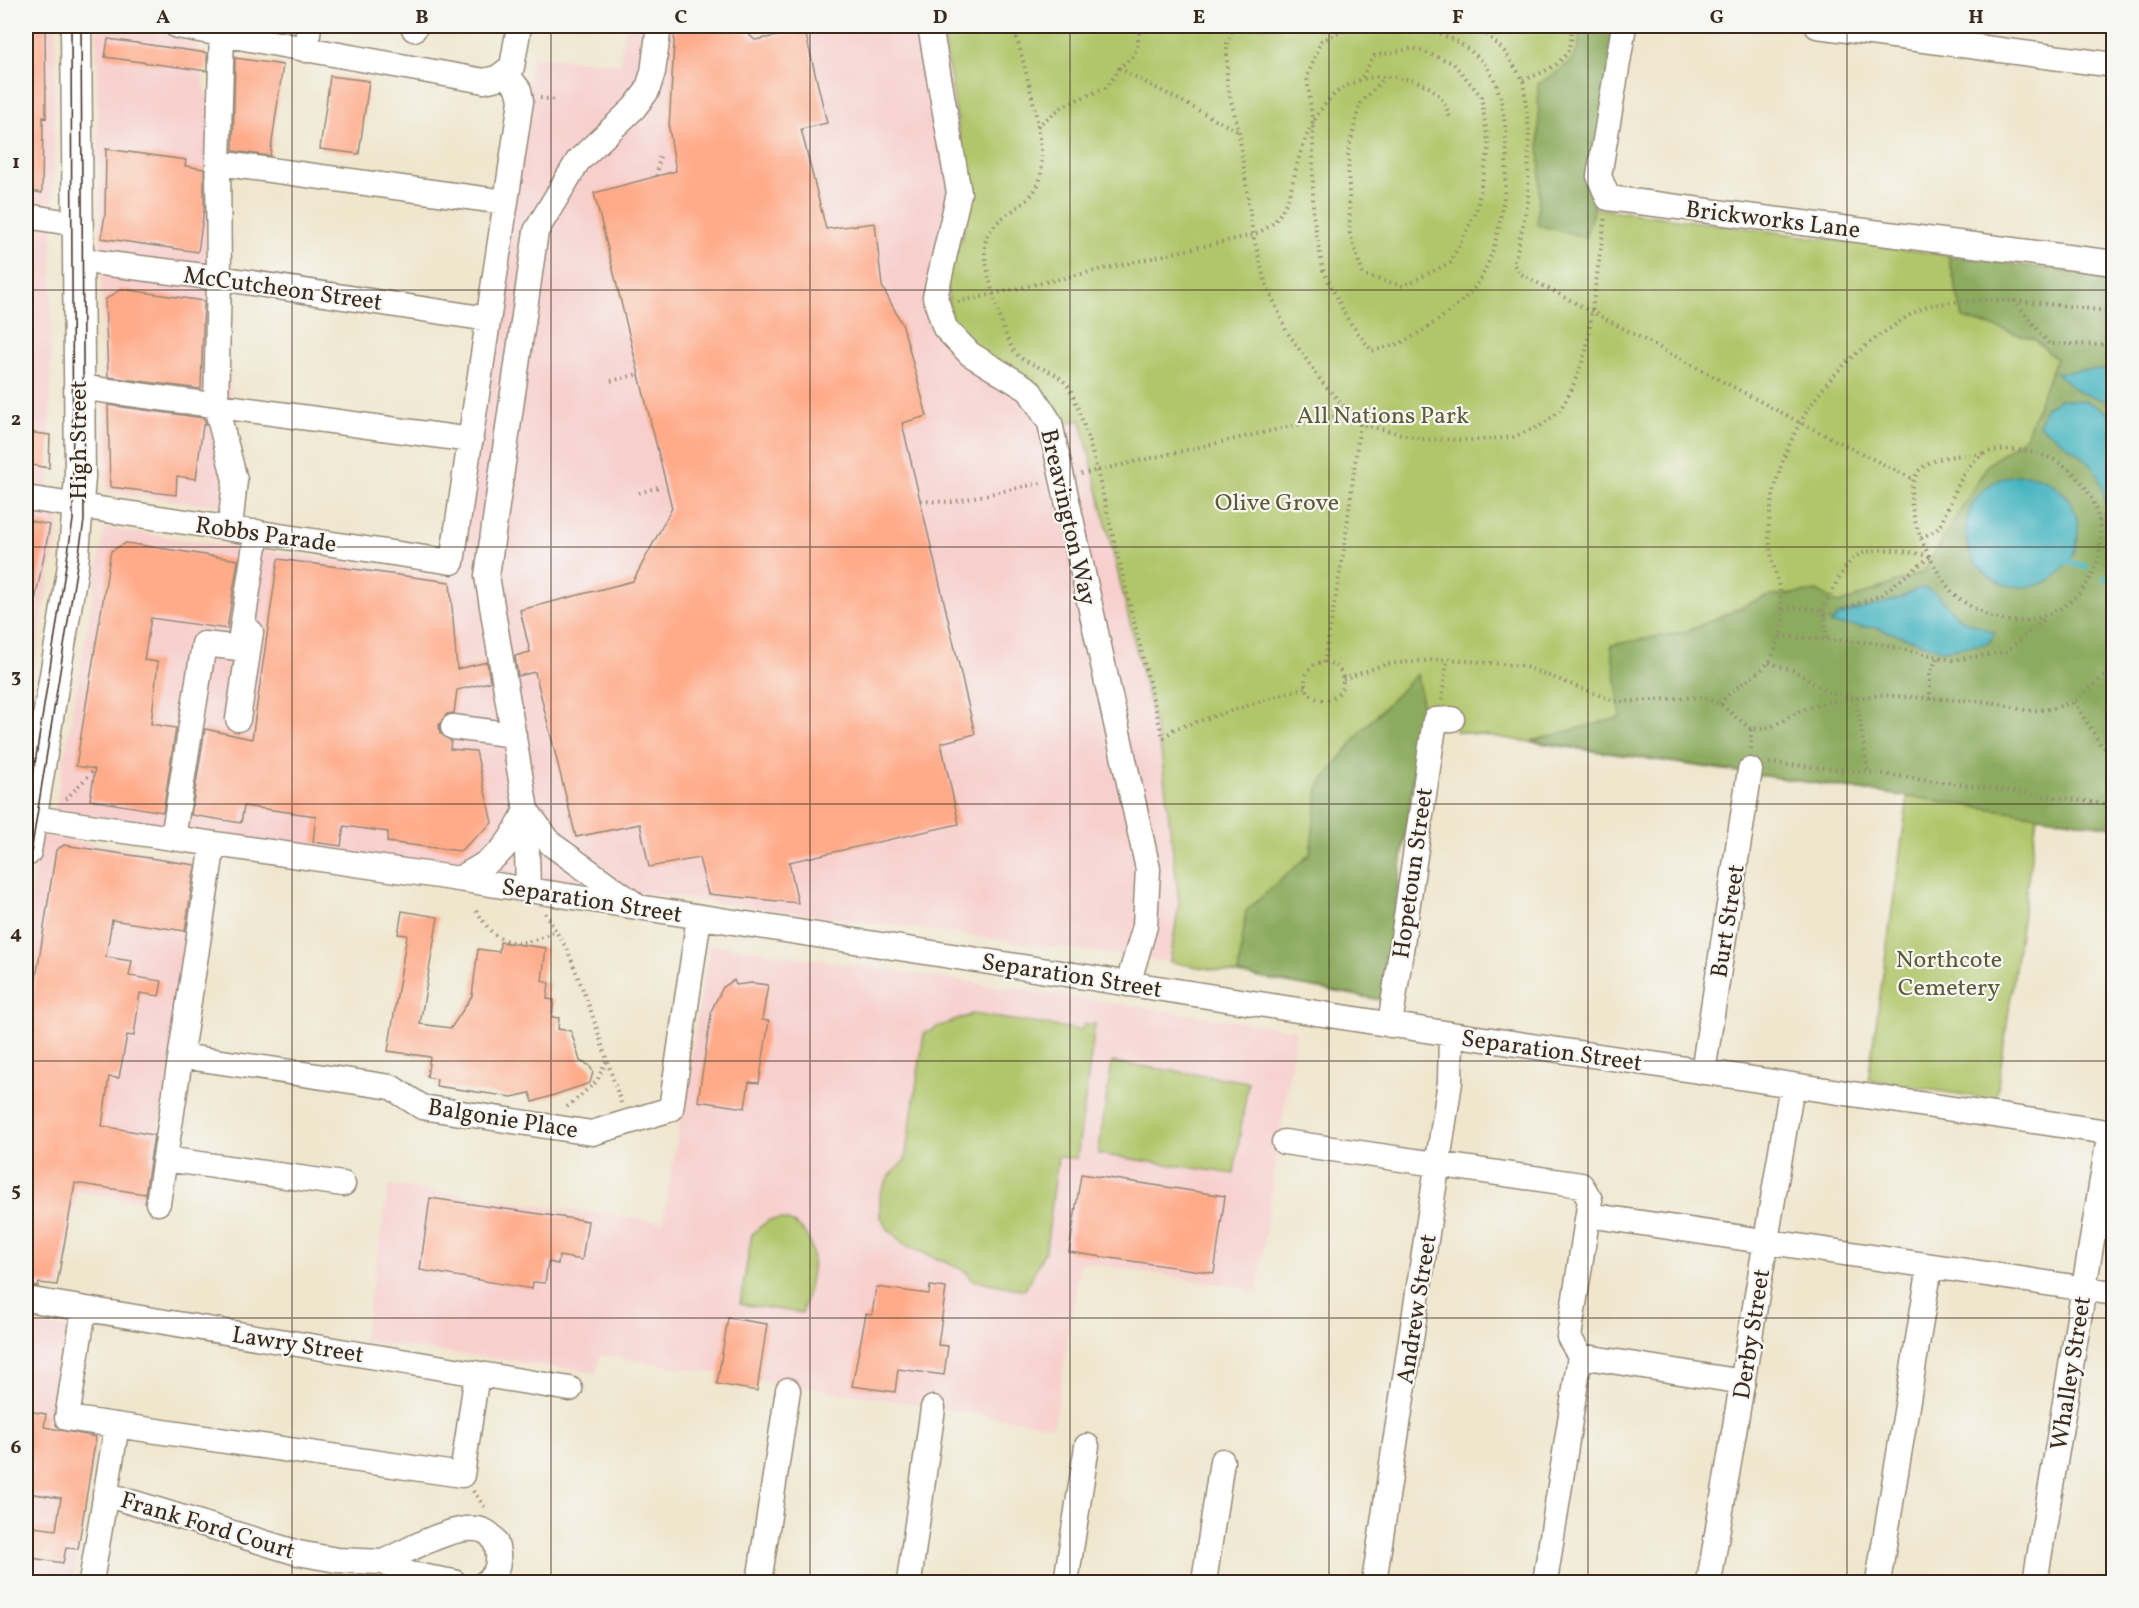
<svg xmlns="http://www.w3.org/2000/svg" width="2139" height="1608" font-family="Vollkorn,serif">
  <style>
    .built { fill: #f7d0ce }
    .green { fill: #b1c66a; stroke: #767844; stroke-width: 1.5 }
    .forest { fill: #8cab5e; stroke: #646a3e; stroke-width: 1.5 }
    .water { fill: #46b5c1; stroke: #407070; stroke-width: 1.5 }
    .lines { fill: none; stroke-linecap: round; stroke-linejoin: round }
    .stream { stroke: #46b5c1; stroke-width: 6 }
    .building { fill: #ffab8a }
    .minor-casing { stroke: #958876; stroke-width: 27 }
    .major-casing { stroke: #958876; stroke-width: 33 }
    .path { stroke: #958876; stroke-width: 4; stroke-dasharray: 1.5 4.5; stroke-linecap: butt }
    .minor { stroke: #fff; stroke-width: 24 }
    .major { stroke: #fff; stroke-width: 30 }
    .tram { stroke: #3b2a1e; stroke-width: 1.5 }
    .grid { fill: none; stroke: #3b2a1e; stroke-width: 1.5; stroke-opacity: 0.55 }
    .labels { text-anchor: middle; stroke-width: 4.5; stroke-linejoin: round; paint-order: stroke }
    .street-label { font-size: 24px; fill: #3b2a1e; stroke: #f6f6f2 }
    .park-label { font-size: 24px; fill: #5e5935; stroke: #f6f6f2 }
    .neatline { fill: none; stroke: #3b2a1e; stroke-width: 2 }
    .grid-label { font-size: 20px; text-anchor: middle; font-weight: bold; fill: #3b2a1e }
  </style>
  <rect width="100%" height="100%" fill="#f6f6f2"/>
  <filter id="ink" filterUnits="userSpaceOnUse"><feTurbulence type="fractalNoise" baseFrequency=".0167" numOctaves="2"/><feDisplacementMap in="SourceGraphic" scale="12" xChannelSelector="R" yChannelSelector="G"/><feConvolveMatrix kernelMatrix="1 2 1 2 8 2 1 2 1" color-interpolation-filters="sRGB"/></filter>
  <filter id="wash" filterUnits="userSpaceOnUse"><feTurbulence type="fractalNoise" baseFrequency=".008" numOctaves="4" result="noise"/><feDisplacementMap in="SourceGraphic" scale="24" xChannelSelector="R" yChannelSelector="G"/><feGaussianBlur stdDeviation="1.35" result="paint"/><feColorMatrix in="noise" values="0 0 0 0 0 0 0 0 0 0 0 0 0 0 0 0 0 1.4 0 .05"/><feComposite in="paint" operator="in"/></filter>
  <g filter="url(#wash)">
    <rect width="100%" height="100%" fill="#efe6cd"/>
    <path class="built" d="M26 26H56L49 482 59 522 26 713Z
      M96 26H119L196 37 216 153 223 320 240 478 221 506 106 492Z
      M625 26H942L967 182 963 234 946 278 1081 420 1161 752 1179 903 1170 962 453 868 55 810 105 528 449 577 474 443 532 56 620 64Z
      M40 835 203 862 148 1202 77 1191 60 1289 26 1283V926Z
      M710 944 1296 1030 1257 1290 1080 1262 1054 1426 601 1355 596 1373 363 1341 389 1185 663 1222Z
      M26 1322 76 1330 62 1423 98 1428 73 1582H26Z"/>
    <path class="green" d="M942 26H1613L1594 208 2113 277V827L2037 816 1996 1100 1868 1080 1908 797 1455 731 1456 714 1423 711 1382 1000 1170 962 1179 903 1161 752 1081 420 1061 424 974 350 951 320 946 278 963 234 967 182Z
      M972 1014 1081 1030 1084 1024H1095L1077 1158 1058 1157 1046 1249 1025 1290 973 1280 964 1270 905 1245 887 1228 880 1215V1194L888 1178 905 1160 924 1034C938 1024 956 1022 972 1014Z
      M1112 1062 1248 1082 1234 1174 1098 1154Z
      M781 1219C828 1229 811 1282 802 1313L740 1304 752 1234 769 1220Z"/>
    <path class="forest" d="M1577 26H1613L1594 208 1585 237 1537 225 1540 179 1538 84C1562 69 1587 58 1577 26Z
      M1948 255 2113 277V827L1531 741 1621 717 1611 645 1688 631 1764 597 1817 591 1839 604 1923 572 1988 464 2026 436 2056 359 2034 339 1963 318Z
      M1417 674 1423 710 1382 1000 1238 974 1246 911 1310 854 1319 786 1363 729Z"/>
    <path class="water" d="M2079 370H2102L2113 373V401L2110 402 2080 393 2056 373Z
      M2059 399 2086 401 2113 415V498L2106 502 2097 473 2082 456 2039 425 2045 408Z
      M1966 531a56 56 0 1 1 112 0a56 56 0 1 1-112 0Z
      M1919 588C1940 588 1945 608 1960 618 1971 624 1984 628 1995 633L1989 643 1942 650 1877 628 1830 624 1839 615 1898 599Z"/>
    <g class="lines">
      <path class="stream" d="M2069 562 2086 567
        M2105 578 2114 582"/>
    </g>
    <g id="blocks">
      <path class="building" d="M26 26H45L46 118 43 117 42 193 26 190Z
        M675 26H739L755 40 805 31 827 123 801 129 826 229 875 223 882 286 903 326 927 416 902 423 975 734 941 743 959 824 789 862 798 903 708 894 699 858 649 867 640 824 576 837 535 672 518 676 515 656 530 652 520 610 633 581 672 508 594 193 676 171 669 128Z
        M108 39 207 53V71L105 57Z
        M235 58 283 65 270 156 233 151Z
        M330 76 369 81 359 154 320 149Z
        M106 149 186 160 185 166 204 169V209L198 252 101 238 105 215Z
        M121 289 204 301 201 389 108 377 105 300Z
        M108 405 204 418 206 425H203L196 479 177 476 176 495 110 487Z
        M26 432 50 435 49 468 26 464Z
        M26 520 50 525 33 611 26 610Z
        M126 543 238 560 227 629 151 618 144 660 158 662 151 724 176 728 163 812 90 800 95 769 76 766 111 551Z
        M278 559 450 582 457 669 487 662 490 682 457 690 454 713 447 714 439 725 440 733 451 741 450 749 476 751 492 823 460 851 387 842 388 832 344 826 341 846 313 842 316 816 244 806 241 823 191 815 205 729 252 739Z
        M64 845 195 865 185 931 112 920 106 957 132 961 129 976 162 981 159 996 140 993 134 1036 127 1035 119 1078 109 1077 102 1126 154 1135 145 1194 75 1183 57 1285 39 1283 38 1287 26 1285V1044L56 850Z
        M402 911 438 917 420 1024 451 1028 472 996 478 949 499 952 500 942 546 948 542 981 549 983 547 999 554 1000 552 1017 559 1018 558 1029 571 1031 580 1061 589 1065 593 1072 590 1083 533 1102 530 1093 512 1097 436 1086 437 1079 427 1077 430 1057 388 1051 407 935 398 934Z
        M734 980 736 985 752 983 768 985 762 1020 769 1021 759 1083 749 1082 745 1108 698 1101 712 1009 723 987Z
        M1081 1174 1225 1196 1214 1273 1069 1252Z
        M430 1198 588 1221 582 1260 559 1256 558 1264 548 1262 545 1283 533 1282 532 1289 420 1270Z
        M930 1286 946 1288 938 1345 948 1346 944 1375 898 1369 895 1392 852 1386 866 1314 872 1315 876 1287 929 1294Z
        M728 1318 767 1324 757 1391 717 1384Z
        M26 1411 46 1414 44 1427 96 1437 78 1549 66 1548 63 1563 26 1557V1526L56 1530 61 1498 28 1493 33 1461 26 1460Z"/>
    </g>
  </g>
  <g filter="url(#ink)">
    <use href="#blocks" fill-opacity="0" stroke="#958876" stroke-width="1.5"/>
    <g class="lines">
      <defs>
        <path id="minor" d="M177 26 484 81 497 78 512 67 519 26
          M930 26 959 193 935 297 945 328 970 354 1029 390 1050 423 1148 869 1145 926 1128 984
          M1624 26 1599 176 1608 198 2114 263
          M1817 26 2114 65
          M414 29 415 26
          M222 32 218 163 219 278 216 406 235 480 230 528
          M306 50 309 26
          M218 163 505 202
          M26 216 77 224
          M78 260 219 278 488 319
          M79 387 471 440
          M26 498 452 562 521 101 519 90 506 73
          M238 719 251 632
          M453 727 514 735
          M26 817 439 876 1451 1034 2114 1133
          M173 838 204 644 239 648 257 532
          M458 879C497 859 508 850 526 810L551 844 633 903
          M528 890 526 810 487 576 536 231 578 161 634 108 647 91 653 72 659 26
          M1390 1025 1435 720 1452 719
          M181 1056 391 1087 422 1107 592 1133 671 1109 699 917
          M1703 1072 1750 770
          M1284 1142 1581 1185 1590 1200 1569 1337 1580 1356 1545 1582
          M165 1159 343 1184
          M158 1203 213 844
          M1588 1215 2114 1293
          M26 1299 570 1389
          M84 1309 67 1418 462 1475 477 1374
          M1580 1356 1743 1382
          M105 1494 298 1553 337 1560 383 1562 410 1574 454 1582
          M383 1562C409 1551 493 1498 498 1554 499 1566 496 1575 486 1582
          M91 1582 117 1425
          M759 1582 788 1390
          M909 1582 933 1408
          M1066 1582 1087 1446
          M1204 1582 1222 1461
          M1374 1582 1450 1082 1451 1034
          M1709 1582 1792 1085
          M1878 1582 1930 1266
          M2035 1582 2110 1132 2114 1129"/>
        <path id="major" d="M26 851 73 566 80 477 76 26"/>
      </defs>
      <use href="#minor" class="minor-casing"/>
      <use href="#major" class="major-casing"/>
      <path class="path" d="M1014 26C1022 61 1052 154 1038 185 1024 214 982 216 985 253 987 274 1003 347 1021 358 1039 370 1061 370 1072 393 1090 436 1100 483 1111 528 1128 597 1145 666 1162 735L1164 738 1174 729 1306 687
        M1234 26 1227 43V84L1239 132 1253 235 1264 278 1286 330 1321 381 1360 424 1422 439 1479 440 1513 437 1540 426 1559 412 1571 391 1586 352 1605 219
        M1355 26 1321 41 1307 77 1313 125V214L1323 270 1348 320 1372 351C1384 348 1399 345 1410 338 1429 328 1466 301 1477 284 1508 241 1520 109 1486 66 1468 44 1443 33 1417 26
        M1478 26 1505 52 1523 80 1529 131 1528 202 1514 265 1519 273 1799 422 1913 479
        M1119 68 1239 132
        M1362 77 1374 56 1414 48 1453 63 1481 96 1489 148 1476 212 1450 263 1403 286 1363 275 1350 234 1348 152 1360 104 1385 77
        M1523 80C1549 71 1578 58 1570 26
        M540 98 557 100
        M1037 126 1065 105 1107 87 1119 68 1132 57 1137 48 1140 26
        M657 176 660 154
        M2014 300 2049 344 2114 345
        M958 302 1253 235C1259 232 1268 228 1273 223 1291 204 1293 175 1301 151 1320 94 1354 65 1415 81 1435 87 1445 99 1450 119
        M611 381 638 374
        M1081 474 1349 413
        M639 493 662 486
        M921 501 952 502 1041 483
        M2099 521 2114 512
        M1921 538C1926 535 1932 533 1937 529 1941 526 1943 519 1945 514 1955 494 1963 465 1984 454 1999 446 2027 450 2042 455 2089 470 2111 522 2095 568 2081 608 2025 634 1987 615 1975 609 1962 602 1953 593 1932 569 1890 491 1924 466 1940 455 1967 455 1986 453
        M1783 609 1800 607 1822 611 1825 616 1827 640
        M1822 611C1830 597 1843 564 1857 556 1879 544 1908 552 1930 556
        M1825 616 1881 595 1930 557
        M1780 636 1875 643 1952 660 2006 652 2045 618
        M1305 681a19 19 0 1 1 38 0a19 19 0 1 1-38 0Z
        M1324 663 1344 549 1360 424
        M1769 663 1793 670 1829 693 1852 697
        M1343 679 1386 664 1447 659 1523 666 1617 702 1702 697 1720 704 1751 729 1769 728 1802 710 1827 702 1880 695 1991 702 2028 711 2050 709 2074 702 2105 675 2114 671
        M1856 697 1868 772
        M1442 700 1447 659
        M1930 700V673L1938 657
        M2074 702 2101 745 2114 753
        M1720 704C1733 686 1754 679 1768 663 1773 658 1776 645 1779 638 1792 600 1765 561 1769 522 1778 440 1821 373 1889 329 1902 320 1918 308 1933 305 1993 294 2054 305 2114 312
        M1751 749V729
        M1769 763 1868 772 2114 805
        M66 799 95 769
        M476 911C482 918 487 928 494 934 512 949 539 941 556 930
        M545 913 568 951 591 1011 621 1103
        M567 1107 597 1081 606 1061
        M473 1491 486 1509"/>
      <use href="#minor" class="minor"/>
      <use href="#major" class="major"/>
      <path class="tram" d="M26 821 73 520 71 26
        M26 884 84 521 81 26"/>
    </g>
  </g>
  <path class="grid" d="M292 26V1582M551 26V1582M810 26V1582M1070 26V1582M1329 26V1582M1588 26V1582M1847 26V1582M26 290H2114M26 547H2114M26 804H2114M26 1061H2114M26 1318H2114"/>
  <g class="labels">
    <g class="street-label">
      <text transform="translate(1773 219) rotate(7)" y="8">Brickworks Lane</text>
      <text transform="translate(283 288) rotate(8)" y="8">McCutcheon Street</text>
      <text transform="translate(78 440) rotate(-90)" y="8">High Street</text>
      <text transform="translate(1069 517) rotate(77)" y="8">Breavington Way</text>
      <text transform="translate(266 534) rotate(8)" y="8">Robbs Parade</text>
      <text transform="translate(1412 873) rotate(-82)" y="8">Hopetoun Street</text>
      <text transform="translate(592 900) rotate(9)" y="8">Separation Street</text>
      <text transform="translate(1727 921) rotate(-81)" y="8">Burt Street</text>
      <text transform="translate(1072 975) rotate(9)" y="8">Separation Street</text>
      <text transform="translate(1552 1050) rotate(8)" y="8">Separation Street</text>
      <text transform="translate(503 1118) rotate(9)" y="8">Balgonie Place</text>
      <text transform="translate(1416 1309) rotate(-81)" y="8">Andrew Street</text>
      <text transform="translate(1751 1334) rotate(-81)" y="8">Derby Street</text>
      <text transform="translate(298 1344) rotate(9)" y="8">Lawry Street</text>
      <text transform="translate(2070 1373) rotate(-81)" y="8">Whalley Street</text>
      <text transform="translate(208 1525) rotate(17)" y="8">Frank Ford Court</text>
    </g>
    <g class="park-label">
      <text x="1383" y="423">All Nations Park</text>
      <text x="1277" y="510">Olive Grove</text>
      <text x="1949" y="967">Northcote<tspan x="1949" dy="28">Cemetery</tspan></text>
    </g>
  </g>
  <rect width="2139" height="1608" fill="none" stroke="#f6f6f2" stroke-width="66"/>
  <rect x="33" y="33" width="2073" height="1542" class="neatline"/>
  <g class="grid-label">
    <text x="163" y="23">A</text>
    <text x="422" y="23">B</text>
    <text x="681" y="23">C</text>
    <text x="940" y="23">D</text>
    <text x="1199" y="23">E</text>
    <text x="1458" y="23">F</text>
    <text x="1717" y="23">G</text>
    <text x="1976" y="23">H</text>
    <text x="16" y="168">1</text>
    <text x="16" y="425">2</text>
    <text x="16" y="682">3</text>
    <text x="16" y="939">4</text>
    <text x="16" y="1196">5</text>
    <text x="16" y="1453">6</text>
  </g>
</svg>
